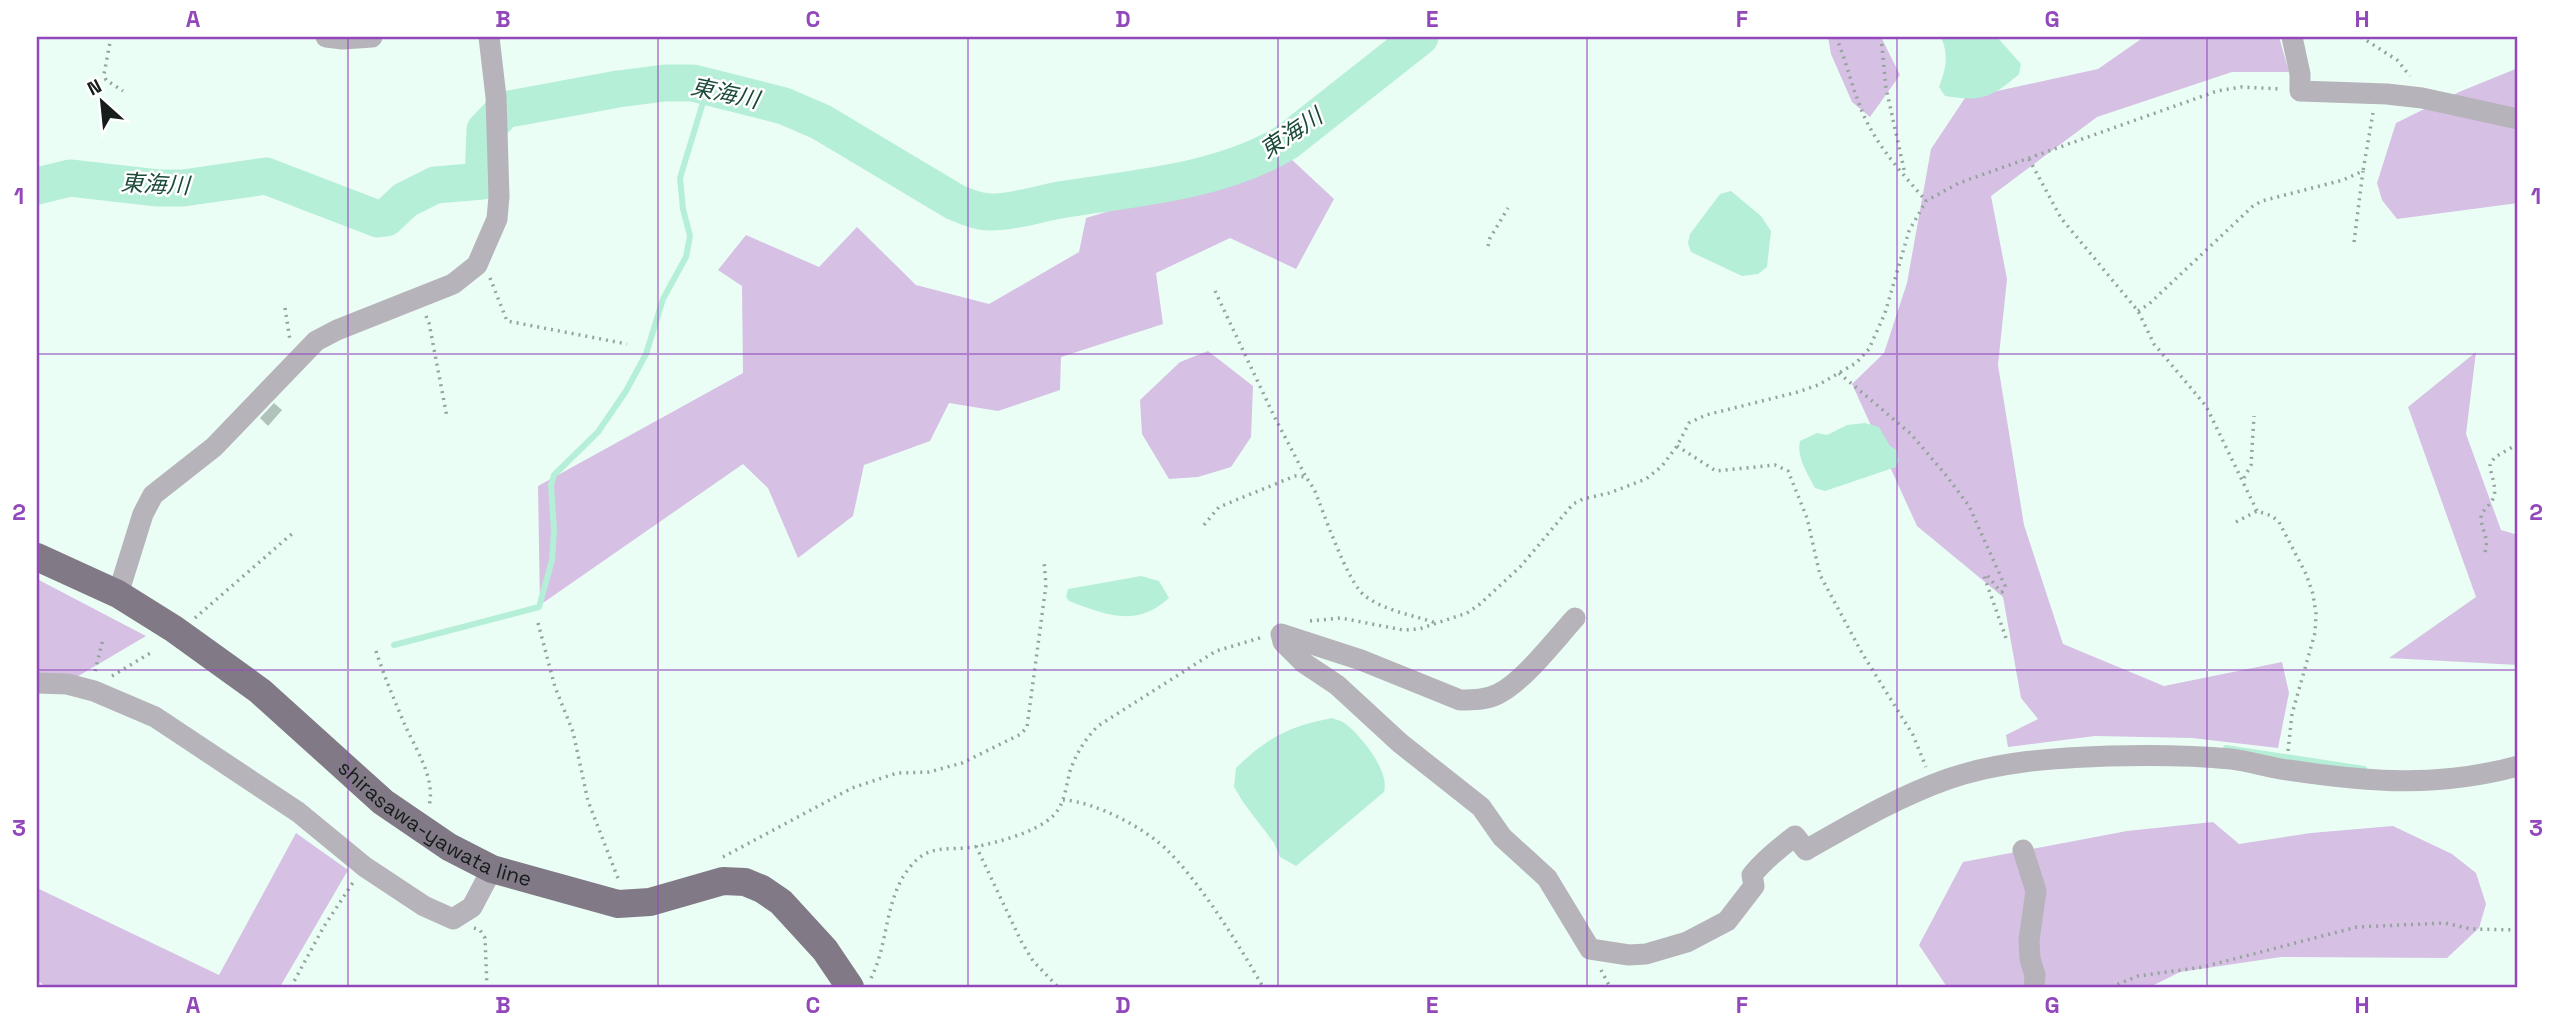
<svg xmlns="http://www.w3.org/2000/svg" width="2555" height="1024" font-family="'Space Grotesk','Noto Sans JP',sans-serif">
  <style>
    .green { fill: #d6c0e4 }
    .water { fill: #b6efd7 }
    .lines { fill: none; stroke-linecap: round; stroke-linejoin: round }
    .stream { stroke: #b6efd7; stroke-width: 6 }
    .river { stroke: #b6efd7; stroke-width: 37 }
    .building { fill: #b0c2ba }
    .path { stroke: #95a39d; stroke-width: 3.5; stroke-dasharray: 2 5; stroke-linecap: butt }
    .minor { stroke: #b7b3ba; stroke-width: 21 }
    .major { stroke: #817a86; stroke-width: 28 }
    .grid { fill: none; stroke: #9248bb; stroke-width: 2; stroke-opacity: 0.55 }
    .labels { text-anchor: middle; stroke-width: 5; stroke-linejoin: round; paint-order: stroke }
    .street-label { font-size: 21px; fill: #161d1a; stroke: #fff }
    .water-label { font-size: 23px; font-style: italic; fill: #1c4a39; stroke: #fff }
    .neatline { fill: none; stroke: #9248bb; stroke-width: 2.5 }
    .grid-label { font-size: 23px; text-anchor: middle; font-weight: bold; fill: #9248bb }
  </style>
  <rect width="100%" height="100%" fill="#ebfef5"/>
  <path class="green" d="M1828 37H1881L1900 75 1870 117 1852 102 1831 54Z
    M2144 37H2279L2289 72H2232L2097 117 1991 196 2007 279 1998 365 2024 525 2063 644 2164 686 2282 662 2289 693 2278 748 2192 738 2095 736 2008 747 2006 735 2038 719 2021 698 2003 597 1917 526 1852 384 1884 353 1907 283 1931 149 1965 98 2098 69Z
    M2518 68V203L2397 219 2382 200 2377 183 2396 123 2459 92Z
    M1289 157 1334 199 1296 269 1230 238 1156 273 1163 324 1061 357 1060 390 998 411 949 403 930 441 864 465 853 516 798 558 768 488 743 464 540 605 538 486 743 373 742 286 718 270 746 235 819 267 857 227 916 285 989 304 1079 252 1086 218Z
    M1208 351 1253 386 1251 437 1231 467 1198 477 1169 479 1142 434 1140 400 1180 362Z
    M2476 352 2466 434 2501 530 2518 535V665L2389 658 2476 597 2408 407Z
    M37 579 146 636 75 678 37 673Z
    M2213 822 2239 844 2311 833 2393 826 2452 854 2476 873 2486 904 2479 928 2447 958 2281 957 2180 972 2150 987H1947L1919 945 1963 862 2127 831Z
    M296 833 348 870 280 987H46L37 980V888L219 975Z"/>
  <path class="water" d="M1941 37H1997L2021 64 2019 74C1992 98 1980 102 1945 96L1939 87C1946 68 1949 56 1941 37Z
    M1731 191 1761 216 1771 231 1767 267 1758 274 1742 276 1691 252 1688 243 1690 234 1720 194Z
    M1865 423 1879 427 1890 446 1897 450 1899 461 1896 467 1825 491 1815 488C1808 474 1796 457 1800 441L1817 433 1827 435 1847 425Z
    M1141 576 1159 581 1169 598C1136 628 1107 615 1069 601L1066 597 1068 589Z
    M1332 718C1337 720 1343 721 1347 725 1363 738 1390 772 1384 792L1296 866 1280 857 1274 843 1243 802 1234 787 1236 768C1266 738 1290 726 1332 718Z"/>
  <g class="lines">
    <path class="stream" d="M394 645 539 607 552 560 554 530 551 485 554 475 598 432 626 391 646 354 663 299 686 257 690 236 683 209 680 178 708 86
      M2226 748 2364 769"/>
    <path class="river" d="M37 186 70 178 158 188H183L266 176 378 219 386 218 405 200 435 185 483 181 485 130 504 110 618 89 665 83H693L784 106 821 122 955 202C967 207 978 212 991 212 1015 212 1037 204 1060 200 1134 188 1223 182 1288 141L1420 37"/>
  </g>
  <path class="building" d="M274 403 282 410 268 426 260 418Z"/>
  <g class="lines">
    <path class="path" d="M111 37 104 74 106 80 123 91
      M1836 37C1847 63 1853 92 1865 118 1880 150 1904 175 1926 201
      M1881 37 1886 88 1905 174
      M2361 37 2397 60 2410 76
      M2029 159 2061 218 2138 311 2154 344 2206 406 2257 511
      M2354 242 2363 171
      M1488 246 1490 238 1508 208
      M490 278 507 321 627 344
      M1215 291 1274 416 1306 477
      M285 308 290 340
      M2138 311 2149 304 2253 206 2262 201 2343 180 2363 171 2373 113
      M426 316 429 323 447 417
      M1839 373 1911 434 1945 474 1969 506 2005 586 2002 592 2000 591 1987 575 1984 576 2006 638
      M1677 446 1716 471 1775 465 1788 471 1807 518 1820 575 1862 653 1913 735 1926 767
      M2244 478 2251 465 2254 416
      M2236 522 2257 511 2272 516 2279 522 2306 574 2313 594 2316 614 2315 633 2292 714 2288 751
      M1204 525 1219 507 1295 476 1306 477 1314 489C1324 513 1347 582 1365 596 1385 611 1413 615 1436 623
      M2485 552C2489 539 2483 532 2481 520 2480 510 2492 505 2494 496 2497 486 2490 474 2490 464L2495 457 2518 444
      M195 618 294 532
      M1310 621 1341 618 1403 630 1419 629 1467 613 1480 604 1521 566 1573 504 1583 499 1609 493 1646 479 1662 466 1677 446 1689 423 1706 415 1798 392 1818 385 1856 363 1869 349 1885 313 1909 231 1926 201 1959 183 2217 91 2241 87 2281 89
      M538 623 555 687 573 732 588 801 619 881
      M376 651C384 676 394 699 404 723 415 748 436 778 429 806
      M95 671 103 639
      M112 676 152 652
      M1063 800C1094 801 1147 829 1168 851 1202 885 1239 945 1263 987
      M976 846 1021 941 1033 961 1058 987
      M723 857 852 788 897 773 929 772 962 763 1021 734 1027 727 1046 585 1044 561
      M474 928 480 930 485 938 487 987
      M1601 970 1610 987
      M871 978C889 943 884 899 910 867 929 843 948 851 974 847 996 843 1037 832 1053 816 1065 804 1066 786 1070 771 1076 754 1085 739 1098 726L1216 651 1263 637
      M291 987 323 928 354 881
      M2111 987 2138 976 2203 967 2357 927 2445 923 2471 929 2518 930"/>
    <path class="minor" d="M326 37 343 39 372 37
      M2292 37 2300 74V91L2387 94 2422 98 2518 119
      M118 594 143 514 153 495 214 447 316 341 337 330 453 284 477 265 497 219 499 196 496 97 489 37
      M1575 618C1555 640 1523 682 1498 694 1486 700 1473 700 1460 700L1361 660 1281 634 1283 642 1304 663 1337 685 1400 743 1481 807 1502 837 1547 878 1590 949 1629 955 1646 954 1687 942 1727 921 1754 886 1752 875C1765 859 1779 848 1795 836L1806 850C1852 824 1897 797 1948 779 2000 761 2054 758 2109 756 2150 755 2190 755 2231 759 2250 761 2269 768 2288 770 2369 782 2438 788 2518 766
      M37 683 67 684 94 691 155 717 298 812 365 867 424 906 453 919 472 907 492 869
      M2023 850 2036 891 2029 940 2030 959 2035 975 2034 987"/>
    <path class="major" id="s1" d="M37 557 118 594 174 629 260 691 383 802 449 847 492 869 618 904 650 902 723 881 745 882 762 889 781 902 825 950 850 987"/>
  </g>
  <path class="grid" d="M348 37V987M658 37V987M968 37V987M1278 37V987M1587 37V987M1897 37V987M2207 37V987M37 354H2518M37 670H2518"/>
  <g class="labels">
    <g class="street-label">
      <text dy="7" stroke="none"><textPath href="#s1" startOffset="483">shirasawa-yawata line</textPath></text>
    </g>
    <g class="water-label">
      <text transform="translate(725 93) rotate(12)" y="8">東海川</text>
      <text transform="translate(1291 133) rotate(-34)" y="8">東海川</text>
      <text transform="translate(155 184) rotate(3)" y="8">東海川</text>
    </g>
  </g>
  <rect width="2555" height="1024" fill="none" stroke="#ffffff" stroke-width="77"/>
  <g transform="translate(102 102) rotate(333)" stroke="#ffffff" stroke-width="5" paint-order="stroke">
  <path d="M0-5L12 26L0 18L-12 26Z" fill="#161d1a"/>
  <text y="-10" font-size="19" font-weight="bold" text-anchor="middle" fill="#161d1a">N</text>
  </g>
  <rect x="38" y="38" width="2478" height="948" class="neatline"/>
  <g class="grid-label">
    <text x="193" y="27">A</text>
    <text x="503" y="27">B</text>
    <text x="813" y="27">C</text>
    <text x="1123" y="27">D</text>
    <text x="1432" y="27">E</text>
    <text x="1742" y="27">F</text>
    <text x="2052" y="27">G</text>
    <text x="2362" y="27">H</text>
    <text x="19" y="204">1</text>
    <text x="2536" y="204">1</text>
    <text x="19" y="520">2</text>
    <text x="2536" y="520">2</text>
    <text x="19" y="836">3</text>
    <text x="2536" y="836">3</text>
    <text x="193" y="1013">A</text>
    <text x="503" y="1013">B</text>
    <text x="813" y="1013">C</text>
    <text x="1123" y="1013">D</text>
    <text x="1432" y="1013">E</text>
    <text x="1742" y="1013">F</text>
    <text x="2052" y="1013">G</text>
    <text x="2362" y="1013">H</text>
  </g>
</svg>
